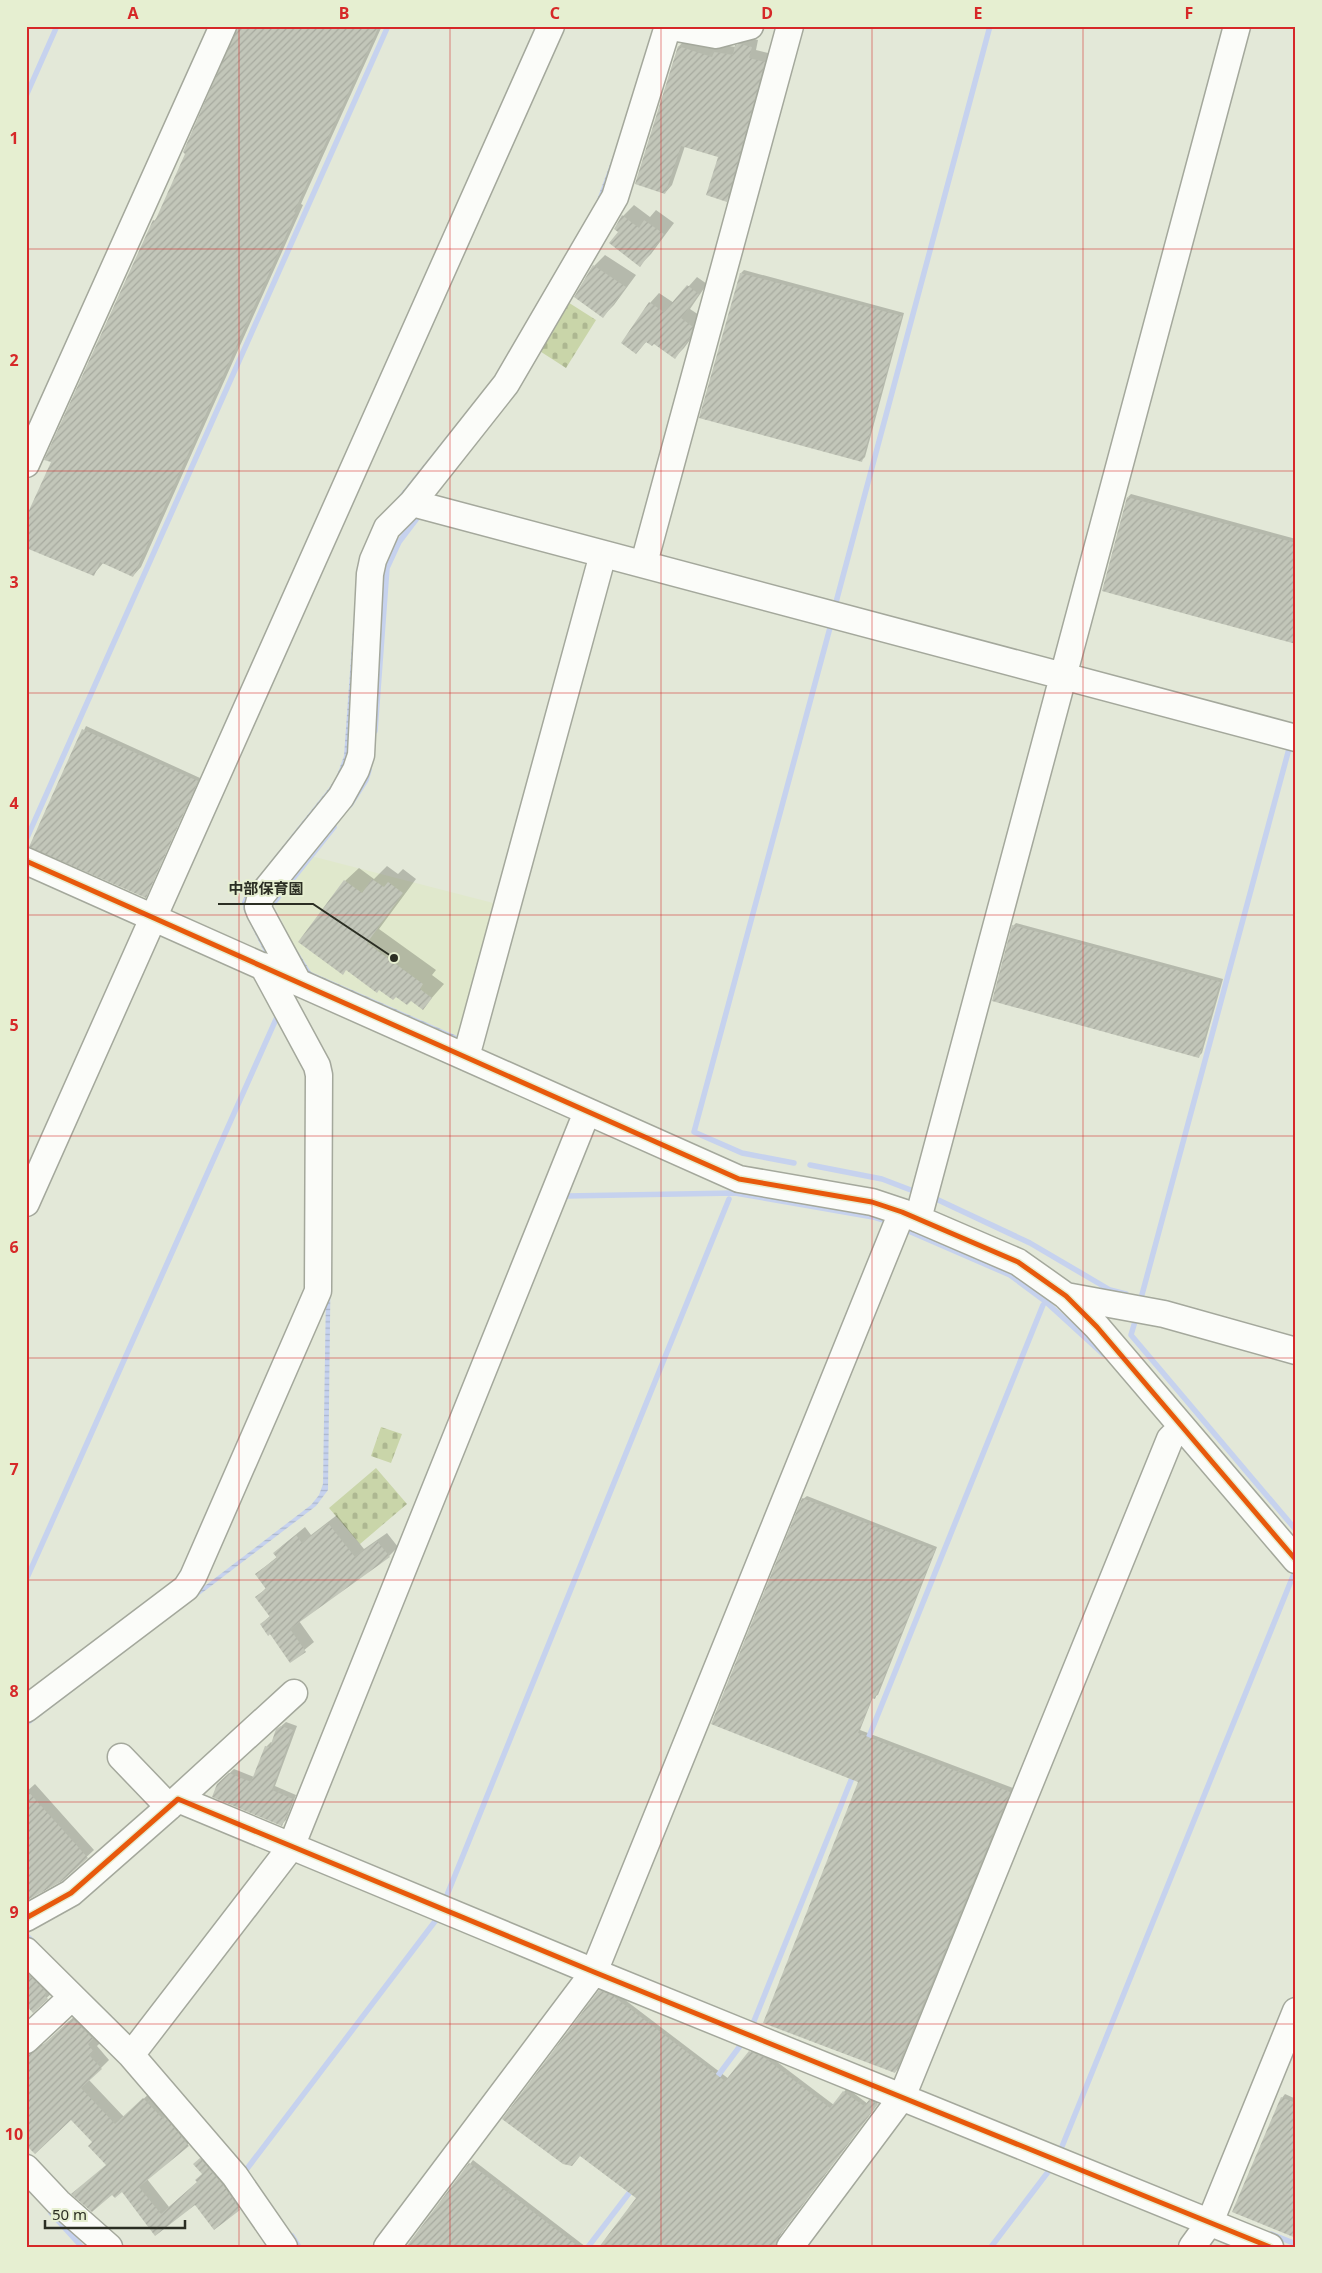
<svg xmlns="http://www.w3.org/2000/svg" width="1322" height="2273" font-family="'Noto Sans','Noto Sans JP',sans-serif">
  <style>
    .built { fill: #e0e8cc }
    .cemetery { fill: url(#cemetery-stones) }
    .water { fill: url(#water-rules) }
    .shadow { fill: #0003 }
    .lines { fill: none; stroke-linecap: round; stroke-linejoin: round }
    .stream { stroke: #c6d2ee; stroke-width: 5.5 }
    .building { fill: url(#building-hatch) }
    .minor-casing { stroke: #a4a89c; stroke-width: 29 }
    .minor { stroke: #fbfcf9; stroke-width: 26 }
    .cycleway-casing { stroke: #e6efd1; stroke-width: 8 }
    .cycleway { stroke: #e8590c; stroke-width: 5 }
    .grid { fill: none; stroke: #d62828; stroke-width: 1; stroke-opacity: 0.55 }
    .leader { fill: none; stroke: #2b2e23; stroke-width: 2 }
    .callout-dot { fill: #2b2e23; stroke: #e6efd1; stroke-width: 2 }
    .callout-label { font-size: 15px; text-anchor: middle; font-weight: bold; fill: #2b2e23; stroke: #e6efd1; stroke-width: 4; stroke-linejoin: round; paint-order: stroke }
    .neatline { fill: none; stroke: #d62828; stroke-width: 2 }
    .grid-label { font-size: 16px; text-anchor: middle; font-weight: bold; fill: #d62828 }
  </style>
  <defs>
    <pattern id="cemetery-stones" width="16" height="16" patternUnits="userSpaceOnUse" patternTransform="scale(1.25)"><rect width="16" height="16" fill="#c9d5a9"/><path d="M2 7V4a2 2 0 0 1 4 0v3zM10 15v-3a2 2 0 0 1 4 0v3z" fill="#adb791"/></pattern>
    <pattern id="water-rules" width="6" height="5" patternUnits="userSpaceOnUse" patternTransform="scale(1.25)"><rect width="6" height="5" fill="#c6d2ee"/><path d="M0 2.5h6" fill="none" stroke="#aab5cc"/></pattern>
    <pattern id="building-hatch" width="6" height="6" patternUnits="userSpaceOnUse" patternTransform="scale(1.25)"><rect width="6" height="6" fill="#c2c6b9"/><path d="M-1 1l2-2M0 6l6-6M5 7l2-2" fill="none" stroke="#a7aa9f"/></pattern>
  </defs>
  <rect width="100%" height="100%" fill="#e3e8d8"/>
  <path class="built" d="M311 856 501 905 464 1037 457 1036 311 972 293 944 274 904Z"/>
  <path class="cemetery" d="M563 299 596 320 566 368 535 348Z
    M381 1427 402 1434 391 1463 371 1456Z
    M376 1468 407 1504 360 1544 329 1508Z"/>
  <path class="water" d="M646 66 599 208 498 379 381 524 345 769 249 913 330 1061 333 1073 328 1490 316 1506 26 1727V1722L311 1505 319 1495 323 1484 329 1100 269 962 244 911 242 902 247 891 329 788 336 778 344 756 357 573C360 554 367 539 377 523L495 376 594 208Z
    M293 944 311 972 457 1036 455 1040 309 975 291 945Z"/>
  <path class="shadow" d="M239 26H382L301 204 303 205 141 567 133 576 104 562 94 574 52 462 154 221 159 215 187 153Z
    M748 37 758 40 756 50 772 54 734 193 726 200 719 156 685 146 672 185 665 193 679 46 686 39 718 49 722 45 736 47 744 38Z
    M634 205 650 217 656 210 674 223 651 254 640 265 620 231 623 216Z
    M605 255 636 275 614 305 603 316 576 297 594 266Z
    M744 270 904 313 865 457 862 460 741 273Z
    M697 277 707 284 690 309 702 317 699 328 684 348 675 357 654 342 647 341 636 353 650 303 659 293 674 303Z
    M1131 494 1296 539V642L1128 497Z
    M86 726 200 778 145 896 30 846Z
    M387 866 398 874 403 869 416 879 379 929 436 970 432 975 444 984 423 1008 411 999 380 988 345 881 359 868 374 879Z
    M1016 923 1223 979 1202 1053 1199 1056 1013 926Z
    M807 1496 937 1547 878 1695 873 1697 860 1730 1013 1788 898 2069 895 2072 859 1782 803 1499Z
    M337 1515 364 1549 387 1533 398 1547 389 1556 299 1621 314 1642 291 1661 270 1633 261 1624 270 1616 257 1597 266 1588 256 1574 277 1557 274 1553 283 1545 305 1527 311 1535Z
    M286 1722 297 1726 275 1786 296 1795 286 1820 282 1824 218 1784 234 1769 254 1777 267 1746 271 1742 273 1743 277 1730Z
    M35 1784 94 1850 62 1880 26 1792Z
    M40 1970 55 1990 33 2011 29 2007 26 2009V1972L33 1977Z
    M603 1988 616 1993 729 2079 753 2049 768 2055 834 2105 847 2088 868 2104 873 2097 880 2100 781 2233 778 2241 779 2247H601L638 2198 600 1991Z
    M78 2013 101 2042 97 2046 109 2060 89 2080 124 2117 152 2091 196 2137 147 2179 169 2207 198 2182 203 2174 195 2164 203 2156 247 2201 214 2228 196 2203 155 2234 93 2142 26 2056 36 2047 46 2043Z
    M1285 2094 1296 2099V2237L1282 2098Z
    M473 2160 586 2247H408Z"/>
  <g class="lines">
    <path class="stream" d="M26 96 57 26
      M835 606 990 26
      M375 731 387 568 399 542 421 513
      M350 805 366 780 369 770
      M26 840 388 26
      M275 901 334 827
      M794 1163 742 1153 694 1132 831 624
      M810 1165 882 1179 916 1192
      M566 1196 735 1193 873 1217 889 1222
      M934 1198 1030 1243 1110 1290 1126 1294
      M904 1229 1010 1275 1045 1301 1103 1354
      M1140 1302 1290 745
      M1136 1318 1131 1335 1296 1530
      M26 1580 277 1017
      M866 1744 1043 1305
      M447 1895 729 1199
      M26 1935 35 1944
      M752 2026 854 1773
      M714 2081 743 2042
      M1061 2149 1293 1576
      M246 2170 436 1920
      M51 2213 82 2247
      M1271 2234 1296 2244
      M292 2236 299 2247
      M588 2247 633 2188
      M991 2247 1051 2168"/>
  </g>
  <path class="building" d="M238 26H379L294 212 296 213 133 577 100 562 94 576 26 548V517L51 462 44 460 153 220 155 221 185 154 183 152Z
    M740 44 752 47 749 58 765 62 727 202 706 195 718 157 681 146 665 194 635 184 678 46 712 57 714 52 733 55 735 45Z
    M622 215 639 228 644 220 664 234 640 267 609 243 618 232 614 229Z
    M593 265 626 287 603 318 574 297Z
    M740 273 902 316 862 462 699 418Z
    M687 285 699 294 681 318 693 327 689 339 675 359 654 344 652 346 646 342 636 354 621 343 649 302 664 312Z
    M1127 497 1296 543V644L1102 591Z
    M82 729 198 781 146 898 29 847Z
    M372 879 384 887 388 882 403 893 367 943 423 984 420 989 432 998 423 1010 411 1001 407 1005 396 997 393 1000 379 990 377 993 346 970 343 975 298 942 344 880 362 893Z
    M1012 925 1220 982 1199 1058 992 1001Z
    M802 1498 935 1550 875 1699 872 1698 858 1733 1010 1792 895 2073 763 2023 858 1782 711 1724Z
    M328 1523 355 1557 377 1541 390 1557 290 1629 306 1652 290 1663 270 1634 268 1636 260 1624 270 1617 255 1597 266 1589 255 1574 277 1558 273 1553 296 1535 302 1543Z
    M281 1726 293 1730 272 1790 293 1799 282 1826 212 1797 217 1784 229 1773 251 1782 265 1746 270 1747 276 1729Z
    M26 1789 88 1858 62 1881 26 1901Z
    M31 1977 46 1992 44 1995 48 1999 33 2013 26 2005V1982Z
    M599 1990 613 1996 725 2081 749 2051 765 2058 830 2108 843 2091 864 2106 869 2100 878 2104 778 2238 775 2247H599L636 2198 580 2156 572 2166 563 2164 502 2119Z
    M73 2019 93 2039 88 2044 93 2051 89 2055 102 2069 81 2088 115 2124 143 2098 163 2119 165 2117 189 2146 139 2187 161 2214 197 2182 195 2180 202 2174 193 2164 200 2158 223 2185 240 2210 214 2230 195 2205 155 2236 122 2192 115 2198 112 2195 92 2212 71 2194 106 2165 88 2146 92 2142 71 2120 35 2154 26 2145V2055L36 2051 69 2021 70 2022Z
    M1281 2097 1296 2103V2238L1232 2212Z
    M469 2163 579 2247H406Z"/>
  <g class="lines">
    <defs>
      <path id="minor" d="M666 26 716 35 750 26
        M26 464 223 26
        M412 503 1296 738
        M644 563 790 26
        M26 861 739 1179 872 1202 902 1212 1018 1262 1066 1296 1097 1327 1296 1560
        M298 982 260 912 258 907 261 896 341 797 356 770 361 755 370 574 373 560 387 528 412 503 506 384 615 197 668 26
        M466 1057 603 554
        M26 1203 551 26
        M918 1219 1237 26
        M1066 1296 1164 1314 1296 1351
        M26 1709 186 1588 193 1577 318 1291 319 1075 317 1066 263 966
        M121 1757 169 1807
        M178 1799 294 1693
        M26 1918 71 1893 178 1799 594 1972 1270 2247
        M26 1951 131 2055 291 1847 587 1112
        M26 2040 72 1997
        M131 2055 235 2176 284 2247
        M26 2168 58 2202 109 2247
        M387 2247 594 1972 902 1212
        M790 2247 902 2097 1170 1439 1181 1428
        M1192 2247 1210 2222 1296 2011"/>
    </defs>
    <use href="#minor" class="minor-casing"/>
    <use href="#minor" class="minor"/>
    <defs>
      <path id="cycleway" d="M26 861 739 1179 872 1202 902 1212 1018 1262 1066 1296 1097 1327 1296 1560
        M26 1918 71 1893 178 1799 594 1972 1270 2247"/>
    </defs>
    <use href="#cycleway" class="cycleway-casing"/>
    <use href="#cycleway" class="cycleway"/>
  </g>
  <path class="grid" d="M239 26V2247M450 26V2247M661 26V2247M872 26V2247M1083 26V2247M26 249H1296M26 471H1296M26 693H1296M26 915H1296M26 1136H1296M26 1358H1296M26 1580H1296M26 1802H1296M26 2024H1296"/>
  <path class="leader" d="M394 958L313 904H218"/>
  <circle class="callout-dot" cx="394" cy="958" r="5"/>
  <g class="callout-label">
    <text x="266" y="894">中部保育園</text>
  </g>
  <rect width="1322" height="2273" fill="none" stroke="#e6efd1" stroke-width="55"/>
  <path d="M45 2220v8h140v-8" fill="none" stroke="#2b2e23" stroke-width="2.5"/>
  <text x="52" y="2220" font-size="15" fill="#2b2e23" stroke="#e6efd1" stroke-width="4" paint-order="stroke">50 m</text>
  <rect x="28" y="28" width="1266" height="2218" class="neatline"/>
  <g class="grid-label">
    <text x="133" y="19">A</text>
    <text x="344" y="19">B</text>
    <text x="555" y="19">C</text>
    <text x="767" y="19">D</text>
    <text x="978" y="19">E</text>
    <text x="1189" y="19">F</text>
    <text x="14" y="144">1</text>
    <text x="14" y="366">2</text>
    <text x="14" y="588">3</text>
    <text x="14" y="809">4</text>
    <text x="14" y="1031">5</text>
    <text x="14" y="1253">6</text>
    <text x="14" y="1475">7</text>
    <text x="14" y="1697">8</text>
    <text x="14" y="1918">9</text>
    <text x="14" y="2140">10</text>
  </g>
</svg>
